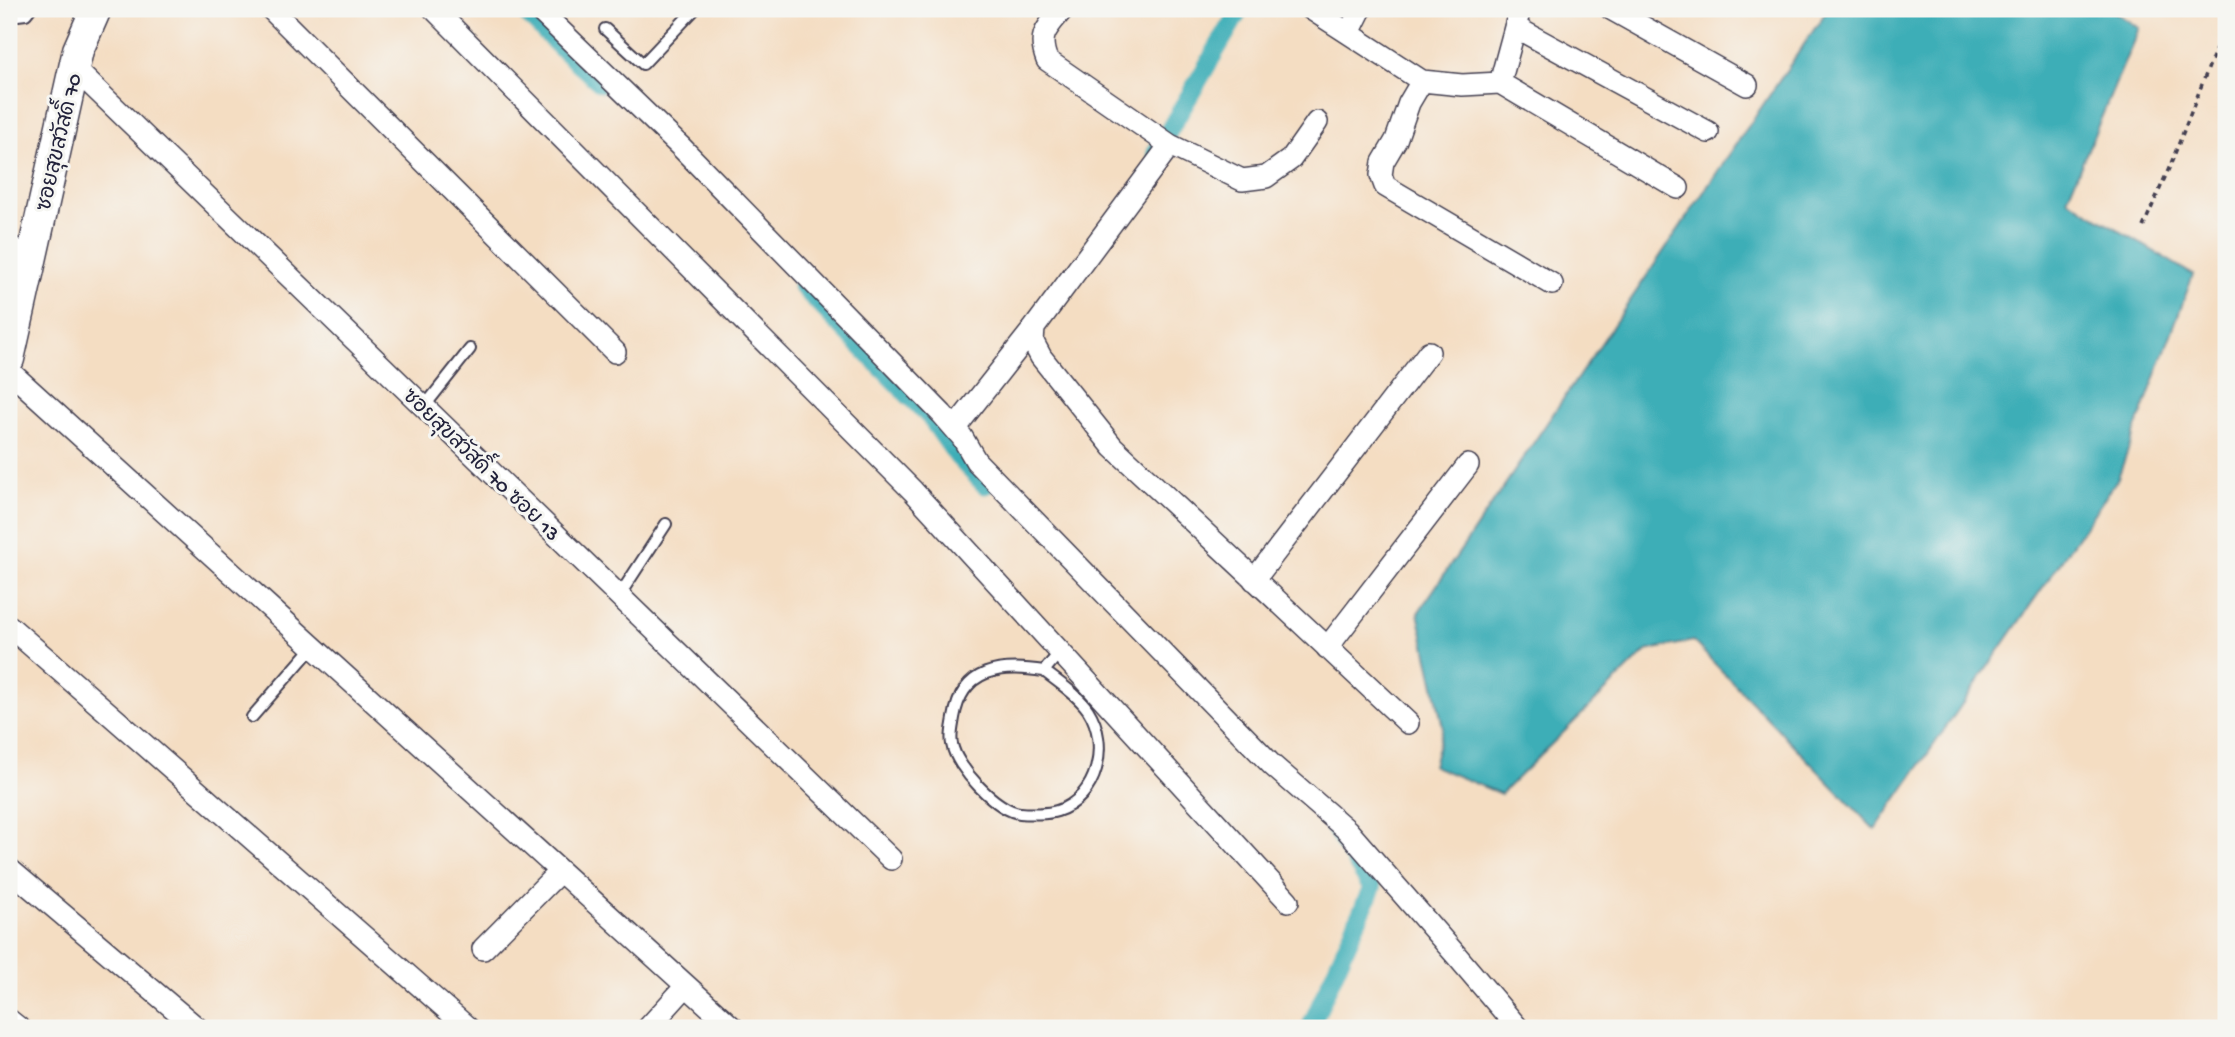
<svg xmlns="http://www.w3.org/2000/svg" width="2235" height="1037" font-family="'Gochi Hand','Playpen Sans Thai',sans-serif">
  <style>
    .water { fill: #3daeb7; stroke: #306879; stroke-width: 2 }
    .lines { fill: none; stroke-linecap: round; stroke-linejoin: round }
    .canal { stroke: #3daeb7; stroke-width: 19 }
    .lane-casing { stroke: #423e4f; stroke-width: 14 }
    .street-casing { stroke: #423e4f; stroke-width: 24 }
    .secondary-casing { stroke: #423e4f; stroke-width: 33 }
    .path { stroke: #423e4f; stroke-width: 3.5; stroke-dasharray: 5 5; stroke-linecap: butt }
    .lane { stroke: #fff; stroke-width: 10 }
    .street { stroke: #fff; stroke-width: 21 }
    .secondary { stroke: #fff; stroke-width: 30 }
    .labels { text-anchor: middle; stroke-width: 6; stroke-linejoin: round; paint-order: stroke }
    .street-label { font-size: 21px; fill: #22223b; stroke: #f6f6f2 }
  </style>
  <rect width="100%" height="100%" fill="#f6f6f2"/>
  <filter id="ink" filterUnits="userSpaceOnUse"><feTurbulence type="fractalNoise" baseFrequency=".0143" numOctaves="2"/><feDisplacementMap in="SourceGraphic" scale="14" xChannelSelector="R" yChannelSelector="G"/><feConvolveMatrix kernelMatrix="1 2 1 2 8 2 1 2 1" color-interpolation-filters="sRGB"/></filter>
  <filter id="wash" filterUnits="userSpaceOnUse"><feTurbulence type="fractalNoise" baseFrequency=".00686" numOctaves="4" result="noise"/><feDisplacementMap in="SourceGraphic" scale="28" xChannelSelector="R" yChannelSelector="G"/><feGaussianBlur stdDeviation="1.57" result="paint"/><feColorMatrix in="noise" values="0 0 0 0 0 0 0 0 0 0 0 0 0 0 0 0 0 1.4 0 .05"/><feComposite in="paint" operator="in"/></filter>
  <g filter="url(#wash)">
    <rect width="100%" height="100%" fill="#f4ddc2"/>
    <path class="water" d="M1828 9H2110L2139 28 2067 199 2193 275 2117 480 1875 830 1693 641 1646 651 1501 794 1433 766 1443 727 1418 613Z"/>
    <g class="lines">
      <path class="canal" d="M522 9 561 48 601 83
        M1156 153 1240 9
        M802 286 930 417 958 457 985 485
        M1310 1028 1372 888 1332 823"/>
    </g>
  </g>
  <g filter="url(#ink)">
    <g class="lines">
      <defs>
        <path id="lane" d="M9 16 26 14 30 9
          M605 29 643 64 695 9
          M424 407 470 349
          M619 596 666 524
          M1044 671C1001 664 962 668 954 718 953 725 950 736 952 744 956 767 997 811 1020 813 1029 814 1048 814 1057 811 1098 798 1110 744 1088 710 1078 695 1058 682 1044 671L1060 652
          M252 717 313 647"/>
        <path id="street" d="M271 9 615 352
          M434 9 913 491 1288 901
          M538 9 682 148 942 414 962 437 976 461 1272 765 1347 830 1456 955 1518 1028
          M1063 9C1047 28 1037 35 1047 60L1170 145 1242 180 1266 177 1291 159 1317 122
          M1311 9 1422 81 1462 85 1500 83 1678 188
          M1611 9 1747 85
          M1515 27 1708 132
          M1349 33 1361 9
          M74 68 891 859
          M1422 81 1409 103 1396 140 1383 162 1381 175 1385 186 1552 284
          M1500 83 1520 9
          M9 245 30 264
          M1034 328 1033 342 1041 357 1113 447 1408 723
          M9 371 733 1028
          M955 428 1034 328 1170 145
          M1254 580 1429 352
          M9 626 468 1028
          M1327 648 1468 465
          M9 869 197 1028
          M483 949 560 871
          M9 1020 19 1028
          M648 1028 686 986"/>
        <path id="secondary" d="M9 359 78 50 96 9"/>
      </defs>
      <use href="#lane" class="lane-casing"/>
      <use href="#street" class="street-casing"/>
      <use href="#secondary" class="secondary-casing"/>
      <path class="path" d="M2143 227 2170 166 2226 23"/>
      <use href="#lane" class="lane"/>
      <use href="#street" class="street"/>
      <use href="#secondary" class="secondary"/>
    </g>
  </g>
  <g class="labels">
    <g class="street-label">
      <text transform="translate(58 142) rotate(-77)" y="7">ซอยสุขสวัสดิ์ 70</text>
      <text transform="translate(482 464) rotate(44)" y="7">ซอยสุขสวัสดิ์ 70 ซอย 13</text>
    </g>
  </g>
  <rect width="2235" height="1037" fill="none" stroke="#f6f6f2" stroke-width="35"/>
</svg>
